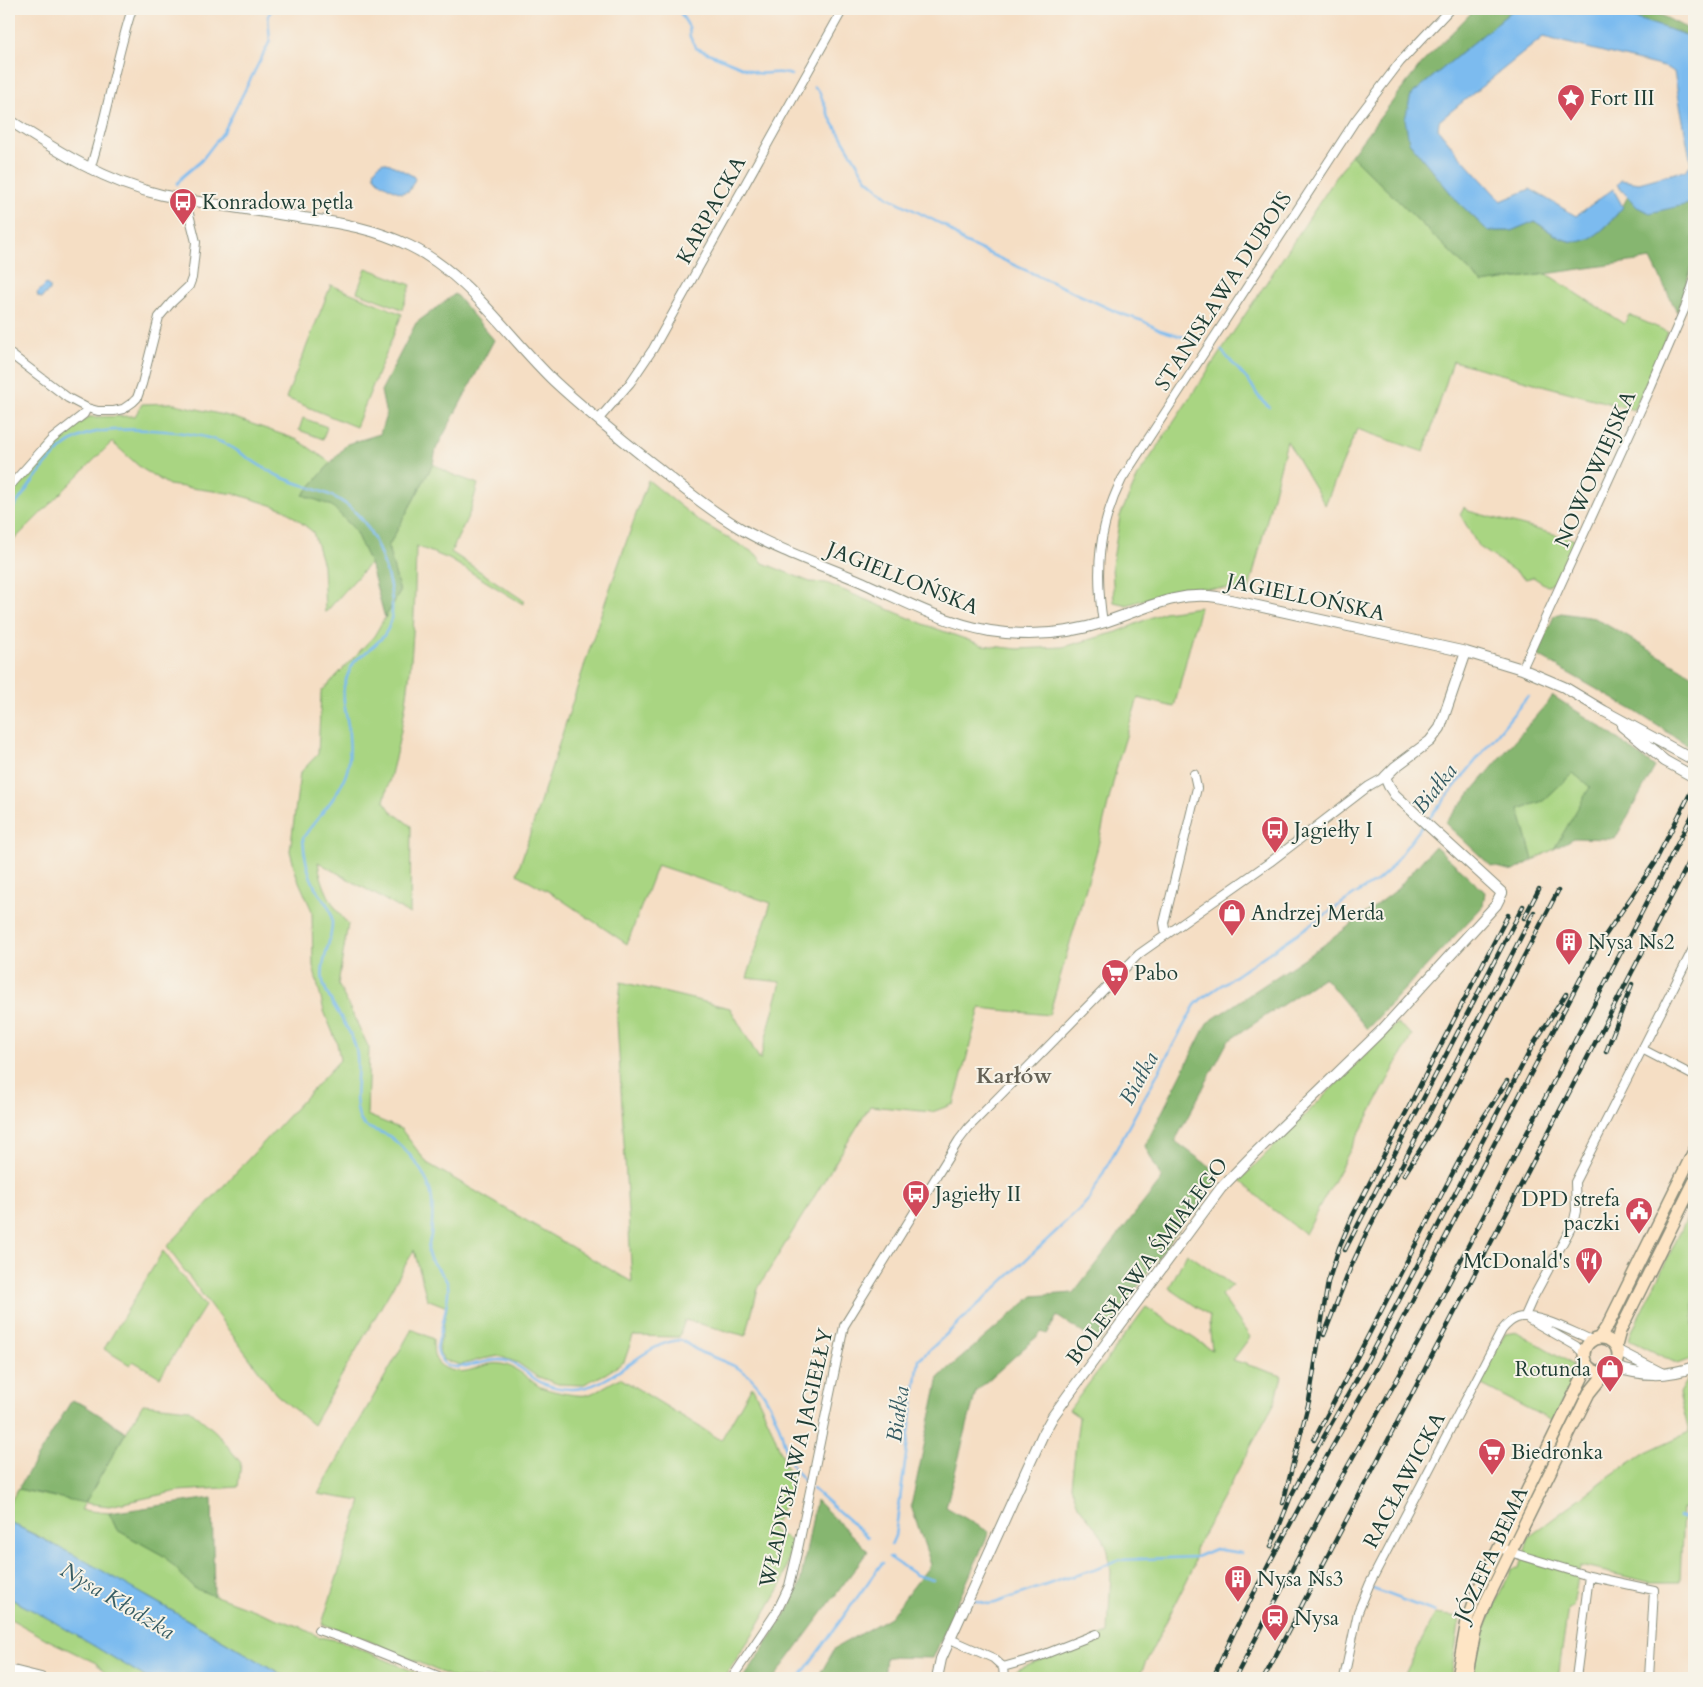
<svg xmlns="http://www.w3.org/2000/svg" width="1703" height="1687" font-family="Cardo,serif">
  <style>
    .green { fill: #a9d582; stroke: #64895b }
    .forest { fill: #86b670; stroke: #527a52 }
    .water { fill: #7bbbef; stroke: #4d7c92 }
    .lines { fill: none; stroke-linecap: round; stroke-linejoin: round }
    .stream { stroke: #7bbbef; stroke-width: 2.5 }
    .minor-casing { stroke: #8a8e7c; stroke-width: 10 }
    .tertiary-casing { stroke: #8a8e7c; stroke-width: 12 }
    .secondary-casing { stroke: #8a8e7c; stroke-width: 14 }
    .minor { stroke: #fff; stroke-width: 8 }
    .tertiary { stroke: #fff; stroke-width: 10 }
    .secondary { stroke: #fee5c5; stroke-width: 11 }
    .rail-casing { stroke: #1f3d34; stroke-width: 4.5 }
    .rail { stroke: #f7f3e8; stroke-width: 2.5; stroke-dasharray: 8; stroke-linecap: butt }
    .labels { text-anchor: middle; stroke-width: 4; stroke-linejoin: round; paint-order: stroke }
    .poi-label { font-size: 21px; fill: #1f3d34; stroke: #f7f3e8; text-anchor: start }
    .street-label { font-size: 21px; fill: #1f3d34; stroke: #f7f3e8 }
    .water-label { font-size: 22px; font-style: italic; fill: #365c63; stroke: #f7f3e8 }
    .neighbourhood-label { font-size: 22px; font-weight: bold; fill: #656256; stroke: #f7f3e8 }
  </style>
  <rect width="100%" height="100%" fill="#f7f3e8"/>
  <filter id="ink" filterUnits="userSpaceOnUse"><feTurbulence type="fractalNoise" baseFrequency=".02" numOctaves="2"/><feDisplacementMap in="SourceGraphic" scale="10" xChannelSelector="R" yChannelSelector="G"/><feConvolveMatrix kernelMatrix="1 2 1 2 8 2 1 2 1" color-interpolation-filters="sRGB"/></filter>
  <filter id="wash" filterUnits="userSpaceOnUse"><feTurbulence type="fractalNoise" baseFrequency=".0096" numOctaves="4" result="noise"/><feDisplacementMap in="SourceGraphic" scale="20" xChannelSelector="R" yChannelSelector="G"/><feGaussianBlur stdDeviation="1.12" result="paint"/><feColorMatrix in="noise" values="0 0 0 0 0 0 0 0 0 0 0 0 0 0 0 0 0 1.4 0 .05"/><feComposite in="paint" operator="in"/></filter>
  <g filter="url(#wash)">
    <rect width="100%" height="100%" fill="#f5dec4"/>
    <path class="green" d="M1351 155 1482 283 1547 274 1624 324 1629 315 1668 332 1634 410 1453 361 1424 452 1357 429 1325 505 1287 441 1249 590 1183 587 1127 605 1114 602 1112 566 1120 516 1138 476Z
      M366 268 411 285 402 309 357 292Z
      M331 285 402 314 356 427 286 398Z
      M171 403 232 417 298 440 331 463 303 495 333 506 354 529 370 563 325 613 323 565 313 532 284 509 236 494 169 485 141 468 112 442 9 545V493L54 441 89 417 135 416 142 404Z
      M303 418 327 427 323 439 299 430Z
      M433 464 451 474 478 484 470 512 451 552 523 600V604L449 559 416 546C415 593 414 641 408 688 403 727 394 764 384 801L391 811 411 826 410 914 318 862C321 885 332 907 348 924L338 984 369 1048 367 1115 401 1129 427 1163 632 1282 617 1020 621 982 730 1008 760 1060 781 982 747 978 771 903 657 865 627 944 553 894 517 874 600 617 648 480 699 521 756 554 763 563 810 582 826 583 926 625 982 645 1018 649 1063 647 1117 632 1164 612 1200 607 1174 707 1138 698 1118 762 1097 850 1049 1015 980 1008 954 1104 932 1112 870 1106 758 1288 746 1336 685 1320 679 1337 633 1336 624 1362 605 1374 582 1385 558 1384 536 1376 518 1363 499 1356 482 1359 461 1365 444 1360 440 1354 439 1348 447 1307 427 1299 414 1250 313 1425 276 1394 167 1247 340 1060 337 1043 324 1011 313 966 312 911 297 877 290 851 300 773 318 754 321 692 374 636 400 592 388 547Z
      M1464 507 1468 511 1576 540 1558 580 1547 586 1533 577 1526 579 1478 546 1460 514Z
      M1573 773 1591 787 1554 849 1533 860 1519 809 1543 801Z
      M1397 1023 1412 1035 1305 1234 1266 1204 1240 1180Z
      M1694 1204V1358L1678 1364 1629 1340 1631 1333Z
      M163 1251 205 1306 160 1377 133 1361 130 1365 104 1349Z
      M1187 1253 1232 1285 1221 1295 1250 1337 1233 1360 1282 1376 1275 1402 1195 1549 1194 1566 1138 1678H997L1108 1633 1111 1572 1108 1551 1103 1538 1078 1505 1071 1486 1079 1417 1069 1410 1146 1307 1212 1350 1209 1323 1210 1316 1169 1288Z
      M412 1329 433 1339C433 1352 433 1362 445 1368 469 1379 479 1361 501 1364 515 1366 526 1377 537 1385 543 1390 578 1397 586 1395 594 1394 612 1382 620 1378L721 1440 752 1386 769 1422 793 1484 772 1530 792 1542 782 1584 756 1629 724 1678H454L353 1634 322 1624 361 1501 318 1494Z
      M1517 1332 1571 1363 1575 1377 1552 1421 1478 1383 1505 1334Z
      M1694 1378V1511L1683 1508 1680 1582H1649L1580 1566 1573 1606 1568 1608 1558 1678H1472L1482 1629H1485L1494 1606 1512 1569 1520 1568 1529 1537 1611 1475 1646 1452 1689 1432 1679 1393 1686 1381Z
      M143 1404 189 1409 216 1432 241 1463 238 1487 178 1491 109 1506 85 1503 81 1510 109 1513 117 1530 164 1556 194 1588 300 1627 319 1637 341 1641 429 1678H288L166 1607 42 1538 9 1522V1504L18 1489 44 1495 85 1502Z
      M9 1598 51 1620 147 1678H109L96 1663 48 1640 9 1618Z
      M1435 1614 1460 1617 1451 1678H1403Z"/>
    <path class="forest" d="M1475 9H1514L1411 95 1409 142 1458 202 1488 231H1511L1534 221C1543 227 1559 239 1569 241 1594 246 1619 216 1628 196L1637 207 1689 204 1694 201V260L1677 312 1651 259 1482 283 1351 155 1423 62Z
      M1601 9H1649L1694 32V41L1686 35 1622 14Z
      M455 294 494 340 436 449 433 464 388 547 400 592 385 618 370 563 354 529 332 506 303 495 347 444 380 434 386 415 381 391 416 323Z
      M1561 613 1595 618 1694 676V723L1688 733 1694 736V749L1633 710 1537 655 1554 616Z
      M1553 696 1600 726 1655 767 1615 839 1574 838 1554 849 1590 787 1573 773 1543 801 1519 809 1533 860 1514 871 1491 866 1445 823Z
      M1435 846 1485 892 1483 906 1367 1029 1324 977 1228 1041 1175 1141 1221 1175 1172 1238 1098 1343 1057 1316 1047 1334 1042 1332 976 1391 946 1507 989 1532 933 1658 886 1657 884 1678H818L835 1648 890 1617 931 1564 911 1506 939 1377 1033 1296 1073 1293 1162 1179 1145 1146 1207 1023 1321 947 1394 892Z
      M72 1400 84 1405 126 1432 85 1503 18 1489Z
      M212 1498 214 1596 194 1588 164 1556 117 1530 109 1513Z
      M816 1500 868 1551 774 1678H744L789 1609 800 1584Z"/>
    <path class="water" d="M1514 9H1601L1622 14 1686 35 1694 41V201L1689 204 1650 213 1637 207 1617 185 1621 180 1639 183 1686 170 1691 164 1674 72 1668 68 1543 37 1439 121 1438 129 1459 155 1501 201 1530 189 1576 216 1613 189 1623 207C1609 223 1593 246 1569 241 1559 239 1543 227 1535 221L1511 231H1488L1458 202 1409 142 1405 119 1411 95Z
      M383 162 390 164 413 176 415 179 409 191 401 193C388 187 360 176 383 162Z
      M46 284 50 287V291L45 294 42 298 38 297 37 293Z
      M9 1522 82 1559 288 1678H147L51 1620 9 1598Z"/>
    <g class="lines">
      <path class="stream" d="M678 9 689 27 690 37 696 48 756 73C768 75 779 70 791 75
        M814 87 819 91 829 116 863 173 867 179 888 197 945 226 964 242 1119 313 1143 321 1160 330 1197 341
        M177 184 182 177 201 161 224 131 270 41 268 16 272 9
        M1221 350 1251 384 1258 396 1269 407
        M9 514C28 489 52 448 82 436 112 424 193 430 223 443 244 453 261 469 283 478 310 489 337 492 358 515 376 533 394 585 392 611 391 633 380 641 364 654 361 656 357 659 355 661 351 667 346 679 344 686 341 702 349 720 349 736 350 748 350 763 346 774 337 799 317 817 303 838 304 856 307 872 316 889 321 898 329 903 331 914 336 936 319 960 323 981 328 1004 350 1024 356 1049 361 1071 352 1095 359 1117 364 1131 378 1129 389 1136 396 1141 403 1148 409 1154 433 1183 435 1198 431 1235 430 1240 427 1248 428 1253 430 1265 445 1272 448 1285 450 1301 440 1331 437 1348 442 1382 478 1360 498 1360 512 1359 524 1371 535 1379 547 1387 567 1391 582 1388 617 1382 644 1343 680 1340 687 1343 693 1348 700 1352 712 1357 724 1361 736 1367 759 1378 771 1405 780 1428 788 1453 787 1466 809 1485
        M1427 821 1528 696
        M813 1489 868 1537
        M1679 1516 1694 1520
        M891 1545 895 1536 919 1360 1082 1207 1089 1199 1195 1005 1201 999 1354 895 1377 881 1388 871 1423 825
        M889 1557 916 1575 933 1580
        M1373 1589 1435 1612
        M974 1600 988 1604 995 1603 1063 1579 1094 1570 1118 1560 1196 1557 1215 1549 1241 1553
        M799 1678 882 1563"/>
    </g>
  </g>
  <g filter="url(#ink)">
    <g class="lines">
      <defs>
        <path id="minor" d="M1692 9 1694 10
          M90 169C107 117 115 61 132 9
          M9 353 68 398 87 408 98 411H114L123 409 133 402 137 398 142 384 159 317 171 303 189 286 192 278 196 242 188 210 190 200
          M598 420 630 383 653 349 843 9
          M9 487 52 439 84 414 87 408
          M1103 623C1095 570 1098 527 1122 479L1355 121 1400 62 1450 9
          M1522 669 1651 387 1685 308 1694 281
          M1166 935 1164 923 1197 788 1194 774
          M1642 1049 1694 1076
          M1525 1316 1533 1298 1573 1224 1576 1211 1575 1182 1694 947
          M1529 1319 1576 1346 1584 1354
          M1499 1547 1510 1552 1589 1576 1654 1590 1649 1678
          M318 1630 354 1642 443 1678
          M950 1639 993 1658 1003 1667 1035 1658 1096 1634
          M1003 1667 1004 1678
          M732 1678 777 1611 789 1586 798 1549 844 1326 959 1140 969 1127 1139 954 1270 862 1369 786 1385 777
          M1344 1678 1358 1612 1370 1583 1502 1330C1506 1325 1511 1320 1517 1318 1535 1311 1574 1333 1592 1340
          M1576 1678 1589 1576"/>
        <path id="tertiary" d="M9 120C57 151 105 182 162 195 209 205 257 210 304 218 341 223 376 229 410 246 468 274 508 337 554 381 586 411 620 438 654 465 683 488 711 511 743 530 780 551 822 565 862 582 903 601 945 623 990 631 1028 637 1068 634 1105 622 1145 609 1175 591 1217 597L1466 652 1522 669 1564 687 1604 711 1694 760
          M1622 726 1665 761 1694 777
          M1618 1351 1661 1373
          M1614 1367C1642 1376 1666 1377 1694 1367
          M9 1670 41 1678
          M937 1678 941 1659 950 1639 1043 1434 1053 1416 1074 1387 1221 1188 1253 1155 1382 1030 1496 905 1502 893 1395 795 1389 786 1385 777 1395 767 1430 741 1440 728 1466 652"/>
        <path id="secondary" d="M1584 1355a17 17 0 1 1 34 0a17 17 0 1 1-34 0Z
          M1599 1338 1608 1325 1694 1151
          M1616 1346 1620 1331 1694 1182
          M1457 1678 1467 1621 1476 1595 1583 1376 1586 1363
          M1466 1678 1475 1632 1487 1600 1589 1393 1606 1372"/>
      </defs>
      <use href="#minor" class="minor-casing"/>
      <use href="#tertiary" class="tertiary-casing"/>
      <use href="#secondary" class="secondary-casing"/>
      <use href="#minor" class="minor"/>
      <use href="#tertiary" class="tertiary"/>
      <use href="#secondary" class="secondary"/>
      <defs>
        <path id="rail" d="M1524 918 1539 889
          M1606 1052 1632 984
          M1404 1175 1436 1125 1558 891
          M1345 1250 1523 906
          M1324 1335 1350 1269 1367 1232 1534 912
          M1314 1440 1474 1132 1507 1081
          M1283 1503 1309 1401 1328 1282 1339 1248 1353 1215 1508 915
          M1271 1547 1291 1496 1303 1473 1366 1363 1533 1045 1566 994
          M1213 1678 1236 1628 1271 1560 1322 1465 1377 1368 1596 949 1655 862 1694 786
          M1235 1678 1328 1501 1417 1344 1694 812
          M1264 1678 1694 853"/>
      </defs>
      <use href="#rail" class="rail-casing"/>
      <use href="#rail" class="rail"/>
    </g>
  </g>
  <defs>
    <symbol id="sight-pin" viewBox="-11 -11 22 30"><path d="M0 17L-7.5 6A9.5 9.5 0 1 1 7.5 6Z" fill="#d1495b" stroke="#f7f3e8"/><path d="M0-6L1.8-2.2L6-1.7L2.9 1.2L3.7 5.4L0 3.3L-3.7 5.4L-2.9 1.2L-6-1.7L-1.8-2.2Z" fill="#fff"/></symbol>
    <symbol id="bus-pin" viewBox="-11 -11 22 30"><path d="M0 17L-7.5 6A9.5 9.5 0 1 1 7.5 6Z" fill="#d1495b" stroke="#f7f3e8"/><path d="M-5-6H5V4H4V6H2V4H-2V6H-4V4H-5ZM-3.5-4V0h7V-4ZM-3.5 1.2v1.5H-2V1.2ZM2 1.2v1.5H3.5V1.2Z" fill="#fff"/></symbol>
    <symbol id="shop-pin" viewBox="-11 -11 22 30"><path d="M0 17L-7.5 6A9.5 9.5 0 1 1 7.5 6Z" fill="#d1495b" stroke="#f7f3e8"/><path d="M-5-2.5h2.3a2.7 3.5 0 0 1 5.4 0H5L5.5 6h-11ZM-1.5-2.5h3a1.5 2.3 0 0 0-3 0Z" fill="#fff"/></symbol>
    <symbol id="building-pin" viewBox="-11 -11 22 30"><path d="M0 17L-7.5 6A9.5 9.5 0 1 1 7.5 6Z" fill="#d1495b" stroke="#f7f3e8"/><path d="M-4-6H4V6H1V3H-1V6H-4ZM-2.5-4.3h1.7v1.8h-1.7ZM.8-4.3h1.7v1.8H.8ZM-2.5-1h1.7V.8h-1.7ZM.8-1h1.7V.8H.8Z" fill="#fff"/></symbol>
    <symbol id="supermarket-pin" viewBox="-11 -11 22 30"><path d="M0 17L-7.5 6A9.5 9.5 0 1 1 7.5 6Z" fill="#d1495b" stroke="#f7f3e8"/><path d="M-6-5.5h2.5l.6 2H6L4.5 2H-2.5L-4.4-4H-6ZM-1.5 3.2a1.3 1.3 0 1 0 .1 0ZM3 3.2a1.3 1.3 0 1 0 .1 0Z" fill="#fff"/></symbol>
    <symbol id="civic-pin" viewBox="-11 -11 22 30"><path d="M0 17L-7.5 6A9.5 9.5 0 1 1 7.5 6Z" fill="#d1495b" stroke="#f7f3e8"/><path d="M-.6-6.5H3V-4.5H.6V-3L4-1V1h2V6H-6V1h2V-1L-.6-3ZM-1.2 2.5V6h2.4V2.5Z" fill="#fff"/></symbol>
    <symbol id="restaurant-pin" viewBox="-11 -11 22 30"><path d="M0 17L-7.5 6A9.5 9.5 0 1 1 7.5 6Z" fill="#d1495b" stroke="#f7f3e8"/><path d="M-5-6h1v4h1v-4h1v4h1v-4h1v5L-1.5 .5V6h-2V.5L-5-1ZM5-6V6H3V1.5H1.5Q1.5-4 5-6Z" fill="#fff"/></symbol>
    <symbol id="station-pin" viewBox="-11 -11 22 30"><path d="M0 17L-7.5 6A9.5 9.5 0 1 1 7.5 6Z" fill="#d1495b" stroke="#f7f3e8"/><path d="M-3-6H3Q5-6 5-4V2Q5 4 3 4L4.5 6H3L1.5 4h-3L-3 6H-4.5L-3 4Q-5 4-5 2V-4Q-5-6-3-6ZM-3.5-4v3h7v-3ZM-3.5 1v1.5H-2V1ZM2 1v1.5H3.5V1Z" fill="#fff"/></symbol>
  </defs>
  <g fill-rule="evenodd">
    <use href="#sight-pin" x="1555" y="82" width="32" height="43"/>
    <use href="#bus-pin" x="167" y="186" width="32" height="43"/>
    <use href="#bus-pin" x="1259" y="814" width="32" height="43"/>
    <use href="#shop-pin" x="1216" y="897" width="32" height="43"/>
    <use href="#building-pin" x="1553" y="926" width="32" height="43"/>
    <use href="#supermarket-pin" x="1099" y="957" width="32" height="43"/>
    <use href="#bus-pin" x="900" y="1178" width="32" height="43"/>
    <use href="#civic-pin" x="1623" y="1195" width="32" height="43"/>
    <use href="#restaurant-pin" x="1573" y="1245" width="32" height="43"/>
    <use href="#shop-pin" x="1594" y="1353" width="32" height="43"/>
    <use href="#supermarket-pin" x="1476" y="1436" width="32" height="43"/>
    <use href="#building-pin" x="1222" y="1563" width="32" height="43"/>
    <use href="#station-pin" x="1259" y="1602" width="32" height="43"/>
  </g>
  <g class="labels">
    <g class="poi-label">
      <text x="1590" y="105">Fort III</text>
      <text x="202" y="209">Konradowa pętla</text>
      <text x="1294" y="837">Jagiełły I</text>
      <text x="1251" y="920">Andrzej Merda</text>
      <text x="1588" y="949">Nysa Ns2</text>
      <text x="1134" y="980">Pabo</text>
      <text x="935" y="1201">Jagiełły II</text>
      <text x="1620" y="1206" text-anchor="end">DPD strefa<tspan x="1620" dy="24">paczki</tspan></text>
      <text x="1570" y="1268" text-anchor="end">McDonald's</text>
      <text x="1591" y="1376" text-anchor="end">Rotunda</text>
      <text x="1511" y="1459">Biedronka</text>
      <text x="1257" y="1586">Nysa Ns3</text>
      <text x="1294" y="1625">Nysa</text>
    </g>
    <g class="street-label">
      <text transform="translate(711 210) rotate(-61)" y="7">KARPACKA</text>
      <text transform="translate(1223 291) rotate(-57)" y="7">STANISŁAWA DUBOIS</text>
      <text transform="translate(1595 469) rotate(-66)" y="7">NOWOWIEJSKA</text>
      <text transform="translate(903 578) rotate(22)" y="7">JAGIELLOŃSKA</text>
      <text transform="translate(1306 597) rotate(12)" y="7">JAGIELLOŃSKA</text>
      <text transform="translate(1147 1261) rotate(-53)" y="7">BOLESŁAWA ŚMIAŁEGO</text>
      <text transform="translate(796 1458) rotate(-77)" y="7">WŁADYSŁAWA JAGIEŁŁY</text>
      <text transform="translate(1404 1480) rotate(-62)" y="7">RACŁAWICKA</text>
      <text transform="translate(1491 1554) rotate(-65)" y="7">JÓZEFA BEMA</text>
    </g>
    <g class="water-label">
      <text transform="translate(1434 788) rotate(-51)" y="8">Białka</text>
      <text transform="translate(1138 1078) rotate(-61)" y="8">Białka</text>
      <text transform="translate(897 1414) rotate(-82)" y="8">Białka</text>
      <text transform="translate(118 1600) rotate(31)" y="8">Nysa Kłodzka</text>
    </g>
    <g class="neighbourhood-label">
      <text x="1014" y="1083">Karłów</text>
    </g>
  </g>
  <rect width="1703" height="1687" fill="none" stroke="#f7f3e8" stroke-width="30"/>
</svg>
